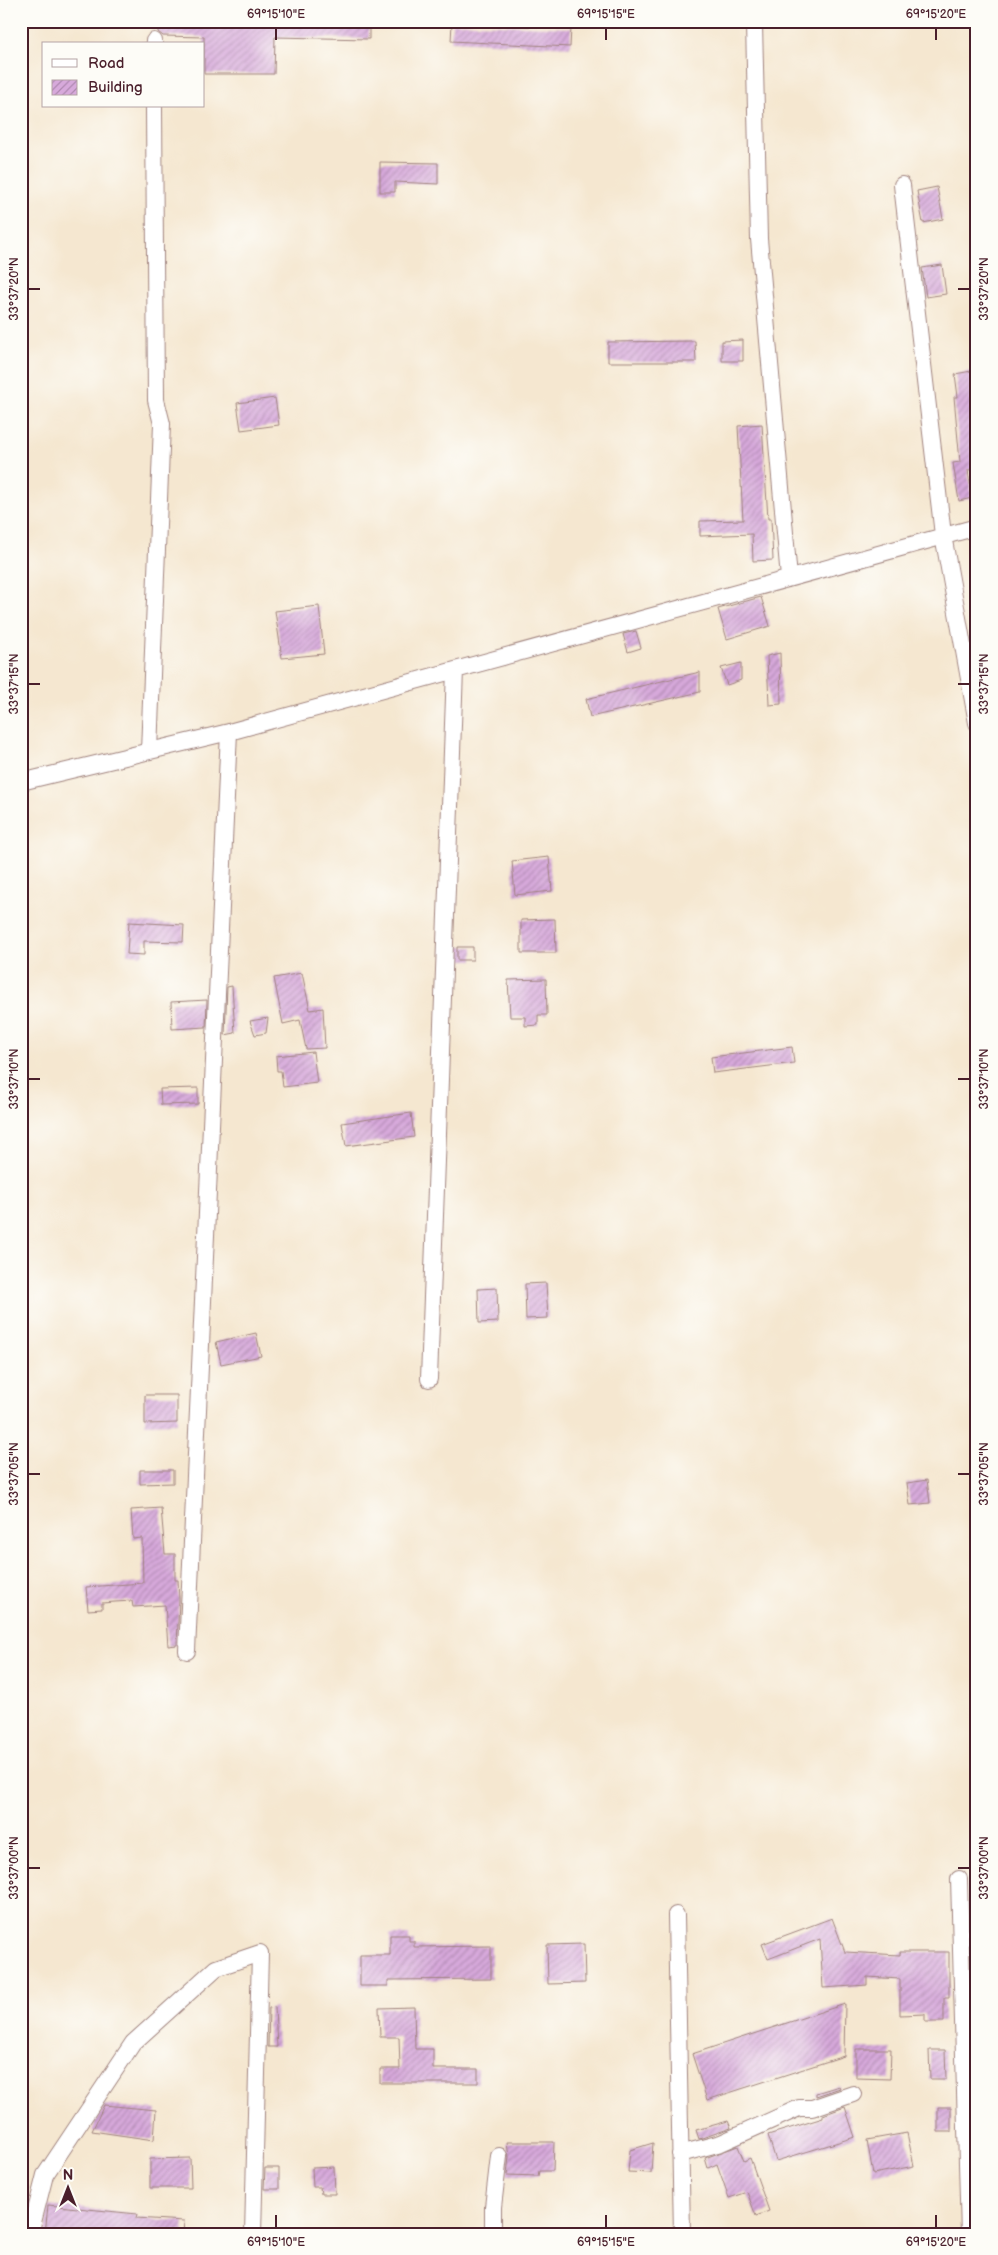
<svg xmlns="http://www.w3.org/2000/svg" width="998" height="2255" font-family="'Balsamiq Sans',sans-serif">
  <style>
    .building { fill: url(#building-hatch) }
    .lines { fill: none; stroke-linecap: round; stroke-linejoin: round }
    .minor-casing { stroke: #a0837e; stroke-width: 18 }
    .minor { stroke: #fff; stroke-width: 16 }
    .ticks { fill: none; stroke: #4a1f2b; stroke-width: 2 }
    .neatline { fill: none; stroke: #4a1f2b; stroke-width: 2 }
    .ticks-label { font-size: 12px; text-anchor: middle; fill: #4a1f2b }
  </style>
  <defs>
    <pattern id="building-hatch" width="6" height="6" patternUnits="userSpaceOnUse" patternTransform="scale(1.25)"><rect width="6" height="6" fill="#d7a9db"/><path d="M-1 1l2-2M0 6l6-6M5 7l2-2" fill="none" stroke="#b089b2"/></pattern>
  </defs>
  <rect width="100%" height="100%" fill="#fdfcf7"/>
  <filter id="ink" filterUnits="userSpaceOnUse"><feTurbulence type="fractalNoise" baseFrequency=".02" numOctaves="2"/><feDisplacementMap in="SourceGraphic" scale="10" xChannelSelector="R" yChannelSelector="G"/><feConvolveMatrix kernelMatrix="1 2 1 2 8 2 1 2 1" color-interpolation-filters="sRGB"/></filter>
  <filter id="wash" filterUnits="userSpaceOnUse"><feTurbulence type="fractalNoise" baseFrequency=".0096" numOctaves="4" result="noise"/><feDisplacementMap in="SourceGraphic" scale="20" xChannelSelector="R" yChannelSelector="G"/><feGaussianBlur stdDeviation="1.12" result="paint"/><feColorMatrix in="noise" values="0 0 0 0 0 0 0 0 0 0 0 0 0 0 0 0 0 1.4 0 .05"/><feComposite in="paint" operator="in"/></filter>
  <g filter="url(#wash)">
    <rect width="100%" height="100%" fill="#f5e7d0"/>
    <g id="blocks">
      <path class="building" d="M158 21 369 25V39L275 37 274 74H204V37L163 36 158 32Z
        M452 23 571 28 570 47 451 41Z
        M380 162 438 163V184L395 182V192H380Z
        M937 187 943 219 923 223 917 191Z
        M942 265 946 294 926 297 922 268Z
        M743 340V361H722V341Z
        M695 341 696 362H608V342Z
        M977 370V469L968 470 972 498 959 501 953 463 960 462 954 397H958L955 374Z
        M275 398 279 425 241 430 237 403Z
        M762 424 768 519H771L773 560 753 561 752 534 700 536V521L743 520 738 426Z
        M761 597 770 626 727 639 718 609Z
        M319 606 324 654 282 658 275 611Z
        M636 631 641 648 628 652 623 634Z
        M780 653 781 704 769 705 767 656Z
        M741 663V680L727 685 721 668Z
        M700 672V692L590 717 586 699Z
        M549 857 552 891 515 895 512 861Z
        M555 919 556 953H521V920Z
        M129 922 184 925 183 942 144 941V955L127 954Z
        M457 947H473V960H457Z
        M302 973 310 1010 323 1008 325 1048 306 1049 300 1020 283 1024 274 978Z
        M546 979 547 1015H538V1025L525 1026V1017H510L508 980Z
        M232 986 235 1033 225 1035 227 987Z
        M207 1000 206 1027 172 1029 171 1002Z
        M268 1018 266 1033 255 1035 250 1021Z
        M792 1047 794 1063 713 1073 711 1057Z
        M313 1052 317 1083 283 1087 281 1071H277L276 1056Z
        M198 1088V1104L161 1105 160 1089Z
        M411 1113 414 1137 346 1146 342 1123Z
        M546 1283 548 1318 526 1319 525 1284Z
        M497 1288 498 1322 479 1323 478 1289Z
        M256 1333 261 1356 221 1364 216 1342Z
        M145 1395H177V1423L145 1424Z
        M140 1470H173V1483L140 1484Z
        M927 1480 930 1503 910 1505 907 1483Z
        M161 1508 165 1554H175V1580H178L179 1600 177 1645 168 1646 165 1605 133 1607 132 1601 115 1602 102 1603V1609L88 1610 86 1587 143 1583 142 1538 133 1539 131 1510Z
        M832 1918 845 1952 900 1955V1952H949V1998H944V2022H925V2014L900 2015V1979L867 1977V1985L823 1988 820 1939 768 1959 762 1944Z
        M390 1935H409V1941H414V1947L491 1946V1979L388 1980V1986H360V1955H390Z
        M584 1944 585 1983 548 1984 547 1945Z
        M845 2004 844 2056 707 2100 692 2054Z
        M275 2007 277 2047H268L269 2008Z
        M414 2007 415 2049H433V2069H478V2083H380V2069H400L399 2037H380L379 2008Z
        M856 2049H891L890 2079 856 2078Z
        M929 2050H945L946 2079H930Z
        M839 2086 840 2088 816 2096V2093Z
        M104 2105 156 2110 154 2140 92 2131Z
        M845 2107 855 2137 776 2161 768 2135 823 2118V2115Z
        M938 2107H951V2132H938Z
        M728 2121 731 2128 699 2139 696 2130Z
        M907 2133 914 2166 873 2174 867 2140Z
        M507 2142H554L553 2171H539L538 2176 507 2175 509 2157Z
        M653 2143 651 2173 628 2172 630 2150Z
        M738 2146 744 2161 750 2158 769 2211 756 2216 747 2192 729 2198 717 2164 708 2168 705 2158Z
        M190 2158 191 2188H150V2159Z
        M334 2167 335 2194H321L320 2187H313L312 2168Z
        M265 2168H279V2189H264Z
        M48 2205 137 2214 136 2218 184 2221 183 2234H45Z"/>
    </g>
  </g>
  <g filter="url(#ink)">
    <use href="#blocks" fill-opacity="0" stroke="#a0837e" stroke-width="1"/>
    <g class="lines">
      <defs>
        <path id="minor" d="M754 24 759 239 789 578
          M154 41V44
          M902 185 943 535 977 723
          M149 751 162 424 156 400 154 106
          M21 782 229 732 977 527
          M429 1379 455 670
          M187 1651 229 732
          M959 1879 969 2234
          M676 1915 682 2234
          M680 2154 721 2143 799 2108H812L853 2094
          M30 2234 45 2175 133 2043 216 1968 260 1953 253 2234
          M493 2234V2207L499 2156"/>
      </defs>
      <use href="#minor" class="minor-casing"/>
      <use href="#minor" class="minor"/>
    </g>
  </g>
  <path class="ticks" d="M276 28V40M606 28V40M936 28V40M28 289H40M958 289H970M28 684H40M958 684H970M28 1079H40M958 1079H970M28 1474H40M958 1474H970M28 1868H40M958 1868H970M276 2215V2228M606 2215V2228M936 2215V2228"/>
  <rect width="998" height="2255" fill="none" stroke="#fdfcf7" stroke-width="55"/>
  <rect x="42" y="42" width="162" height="65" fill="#fdfcf7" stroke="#b5a4a5"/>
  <rect x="52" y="59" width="25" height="8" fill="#ffffff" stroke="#b5a4a5"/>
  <text x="88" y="68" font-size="15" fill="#4a1f2b">Road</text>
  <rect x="52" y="80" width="25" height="15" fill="url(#building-hatch)" stroke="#b5a4a5"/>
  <text x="88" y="92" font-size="15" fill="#4a1f2b">Building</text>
  <g transform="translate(68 2188)" stroke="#fdfcf7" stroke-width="4" paint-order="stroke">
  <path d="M0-4L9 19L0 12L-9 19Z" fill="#4a1f2b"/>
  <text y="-8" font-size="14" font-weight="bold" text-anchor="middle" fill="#4a1f2b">N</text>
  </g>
  <rect x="28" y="28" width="942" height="2200" class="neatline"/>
  <g class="ticks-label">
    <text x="276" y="18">69°15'10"E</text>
    <text x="606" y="18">69°15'15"E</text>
    <text x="936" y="18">69°15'20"E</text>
    <text transform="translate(14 289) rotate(-90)" y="4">33°37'20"N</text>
    <text transform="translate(984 289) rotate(-90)" y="4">33°37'20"N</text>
    <text transform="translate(14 684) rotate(-90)" y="4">33°37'15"N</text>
    <text transform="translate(984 684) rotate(-90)" y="4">33°37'15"N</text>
    <text transform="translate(14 1079) rotate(-90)" y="4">33°37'10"N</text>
    <text transform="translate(984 1079) rotate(-90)" y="4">33°37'10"N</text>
    <text transform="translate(14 1474) rotate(-90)" y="4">33°37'05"N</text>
    <text transform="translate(984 1474) rotate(-90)" y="4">33°37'05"N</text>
    <text transform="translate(14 1868) rotate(-90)" y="4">33°37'00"N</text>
    <text transform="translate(984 1868) rotate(-90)" y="4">33°37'00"N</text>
    <text x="276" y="2246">69°15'10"E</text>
    <text x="606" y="2246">69°15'15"E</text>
    <text x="936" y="2246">69°15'20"E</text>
  </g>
</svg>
